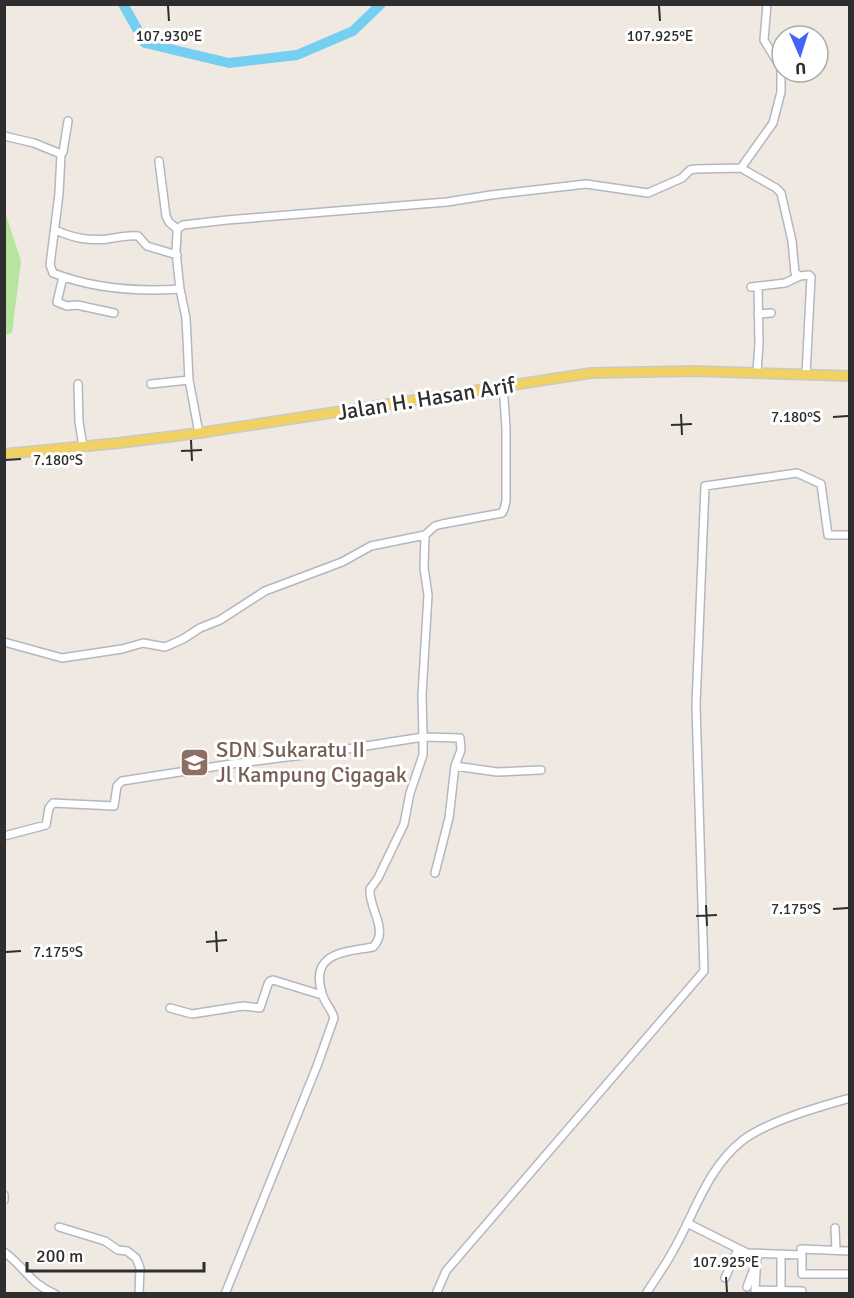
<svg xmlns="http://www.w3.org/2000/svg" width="854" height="1298" font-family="Signika,sans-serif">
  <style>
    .green { fill: #b6e59e }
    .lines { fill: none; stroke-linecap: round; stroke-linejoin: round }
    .river { stroke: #75cff0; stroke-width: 10 }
    .minor-casing { stroke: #b4b7c1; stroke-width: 10 }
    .major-casing { stroke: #c9c9c9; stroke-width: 12 }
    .minor { stroke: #fff; stroke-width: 7 }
    .major { stroke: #f2d163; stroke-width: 9 }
    .ticks { fill: none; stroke: #2e2e2e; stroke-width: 2 }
    .labels { text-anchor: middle; stroke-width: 6; stroke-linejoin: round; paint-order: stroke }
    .street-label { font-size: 22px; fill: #2e2e2e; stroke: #fff }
    .education-label { font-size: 22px; fill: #785e54; stroke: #fff; text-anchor: start }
    .ticks-label { font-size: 15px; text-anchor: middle; fill: #2e2e2e; stroke: #fff; stroke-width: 6; stroke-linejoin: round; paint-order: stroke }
  </style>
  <rect width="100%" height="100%" fill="#efe9e1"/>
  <path class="green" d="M5 212 21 261 12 333 5 335Z"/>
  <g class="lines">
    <path class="river" d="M123 4 145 43 229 63 297 55 353 31 381 4"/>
    <defs>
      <path id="minor" d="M4 136 34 143 61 154 59 194 50 265 53 273C94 289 136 292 180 289
        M61 154 63 152 68 121
        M159 161 166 216 169 222 177 229
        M741 168 773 123 781 92V68L764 40 767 4
        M55 230C74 238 87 241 108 239 119 237 128 235 138 236L147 246 177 255
        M63 277 57 302 67 306 77 305 114 313
        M751 287 785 283 800 276
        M758 314 771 313
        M757 372 759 343 758 286
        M78 384 79 422 83 446
        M151 384 189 380
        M199 433 189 380 186 318 180 289 176 252 177 233V229L183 225 227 220 447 202 491 195 586 184 648 193 682 178 690 170 695 169 741 168 776 188 781 193 792 241 795 273 800 276 809 275 811 277 806 375
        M4 642 62 658 122 649 143 643 165 647 183 639 200 628 220 620 265 591 342 562 371 546 425 535 435 526 442 524 502 513 504 509 506 501V428L503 385
        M4 836 46 825 49 808 53 803 114 806 117 786 122 781 231 764 328 752 423 737 422 695 428 595 424 568 425 535
        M435 873 449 818 455 766
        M170 1008 192 1014 243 1006 260 1008 268 984 270 981 273 980 322 995
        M4 1195V1200
        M687 1223 747 1253 802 1255V1274H850
        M59 1227 105 1241 118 1250 127 1251 136 1258 140 1268 139 1294
        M835 1228 836 1250
        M4 1252C25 1267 29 1283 55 1294
        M757 1254 755 1290 802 1291
        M802 1255 801 1249 850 1251
        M725 1278 738 1249
        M747 1287 753 1271
        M225 1294 317 1066 334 1018C332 1009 324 1003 322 993 309 952 346 952 373 947 390 930 368 908 370 889L378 878 404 824 410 793 423 755V737L460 738 461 750 455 766 497 772 541 770
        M436 1294 446 1271 704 971 696 705 705 486 797 473 821 484 828 535H850
        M646 1294C655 1279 665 1266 673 1251 695 1213 707 1168 743 1140 768 1121 819 1107 850 1098
        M781 1294V1255"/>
      <path id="major" d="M4 454 119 443 199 433 591 373 695 371 850 376"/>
    </defs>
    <use href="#minor" class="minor-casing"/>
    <use href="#major" class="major-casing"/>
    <use href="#minor" class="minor"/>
    <use href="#major" class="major"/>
  </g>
  <path class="ticks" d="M168 6 169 21M659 6 660 21M681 414 682 435M833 417 848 416M671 425 692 424M191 440 192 461M181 451 202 450M6 460 21 459M706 905 707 926M833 909 848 908M696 916 717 915M216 931 217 952M206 942 227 940M6 952 21 951M726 1277 727 1292"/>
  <defs>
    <symbol id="school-square" viewBox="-11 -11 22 22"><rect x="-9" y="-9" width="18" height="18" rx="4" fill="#8d6e63" stroke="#fff"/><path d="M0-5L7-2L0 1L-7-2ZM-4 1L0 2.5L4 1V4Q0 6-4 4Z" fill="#fff"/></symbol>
  </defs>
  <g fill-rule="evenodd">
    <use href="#school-square" x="178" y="746" width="33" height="33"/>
  </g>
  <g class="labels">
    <g class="street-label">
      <text transform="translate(426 398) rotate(-9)" y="8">Jalan H. Hasan Arif</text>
    </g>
    <g class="education-label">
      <text x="216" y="757">SDN Sukaratu II<tspan x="216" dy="25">Jl Kampung Cigagak</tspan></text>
    </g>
  </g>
  <g class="ticks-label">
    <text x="169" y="41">107.930°E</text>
    <text x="660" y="41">107.925°E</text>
    <text x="796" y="422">7.180°S</text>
    <text x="58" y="465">7.180°S</text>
    <text x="796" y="914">7.175°S</text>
    <text x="58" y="957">7.175°S</text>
    <text x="726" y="1267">107.925°E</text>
  </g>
  <rect width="854" height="1298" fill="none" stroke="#2e2e2e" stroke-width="12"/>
  <g transform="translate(800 54) rotate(177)"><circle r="28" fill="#ffffff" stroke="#ababab" stroke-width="1.5"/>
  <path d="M0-4.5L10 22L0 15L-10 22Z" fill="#4264fb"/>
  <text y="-9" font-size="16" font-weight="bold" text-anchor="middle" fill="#2e2e2e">U</text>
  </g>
  <path d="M27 1262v9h177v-9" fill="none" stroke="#2e2e2e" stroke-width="3"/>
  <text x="36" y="1262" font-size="18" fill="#2e2e2e" stroke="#ffffff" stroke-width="4.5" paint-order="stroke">200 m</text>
</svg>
